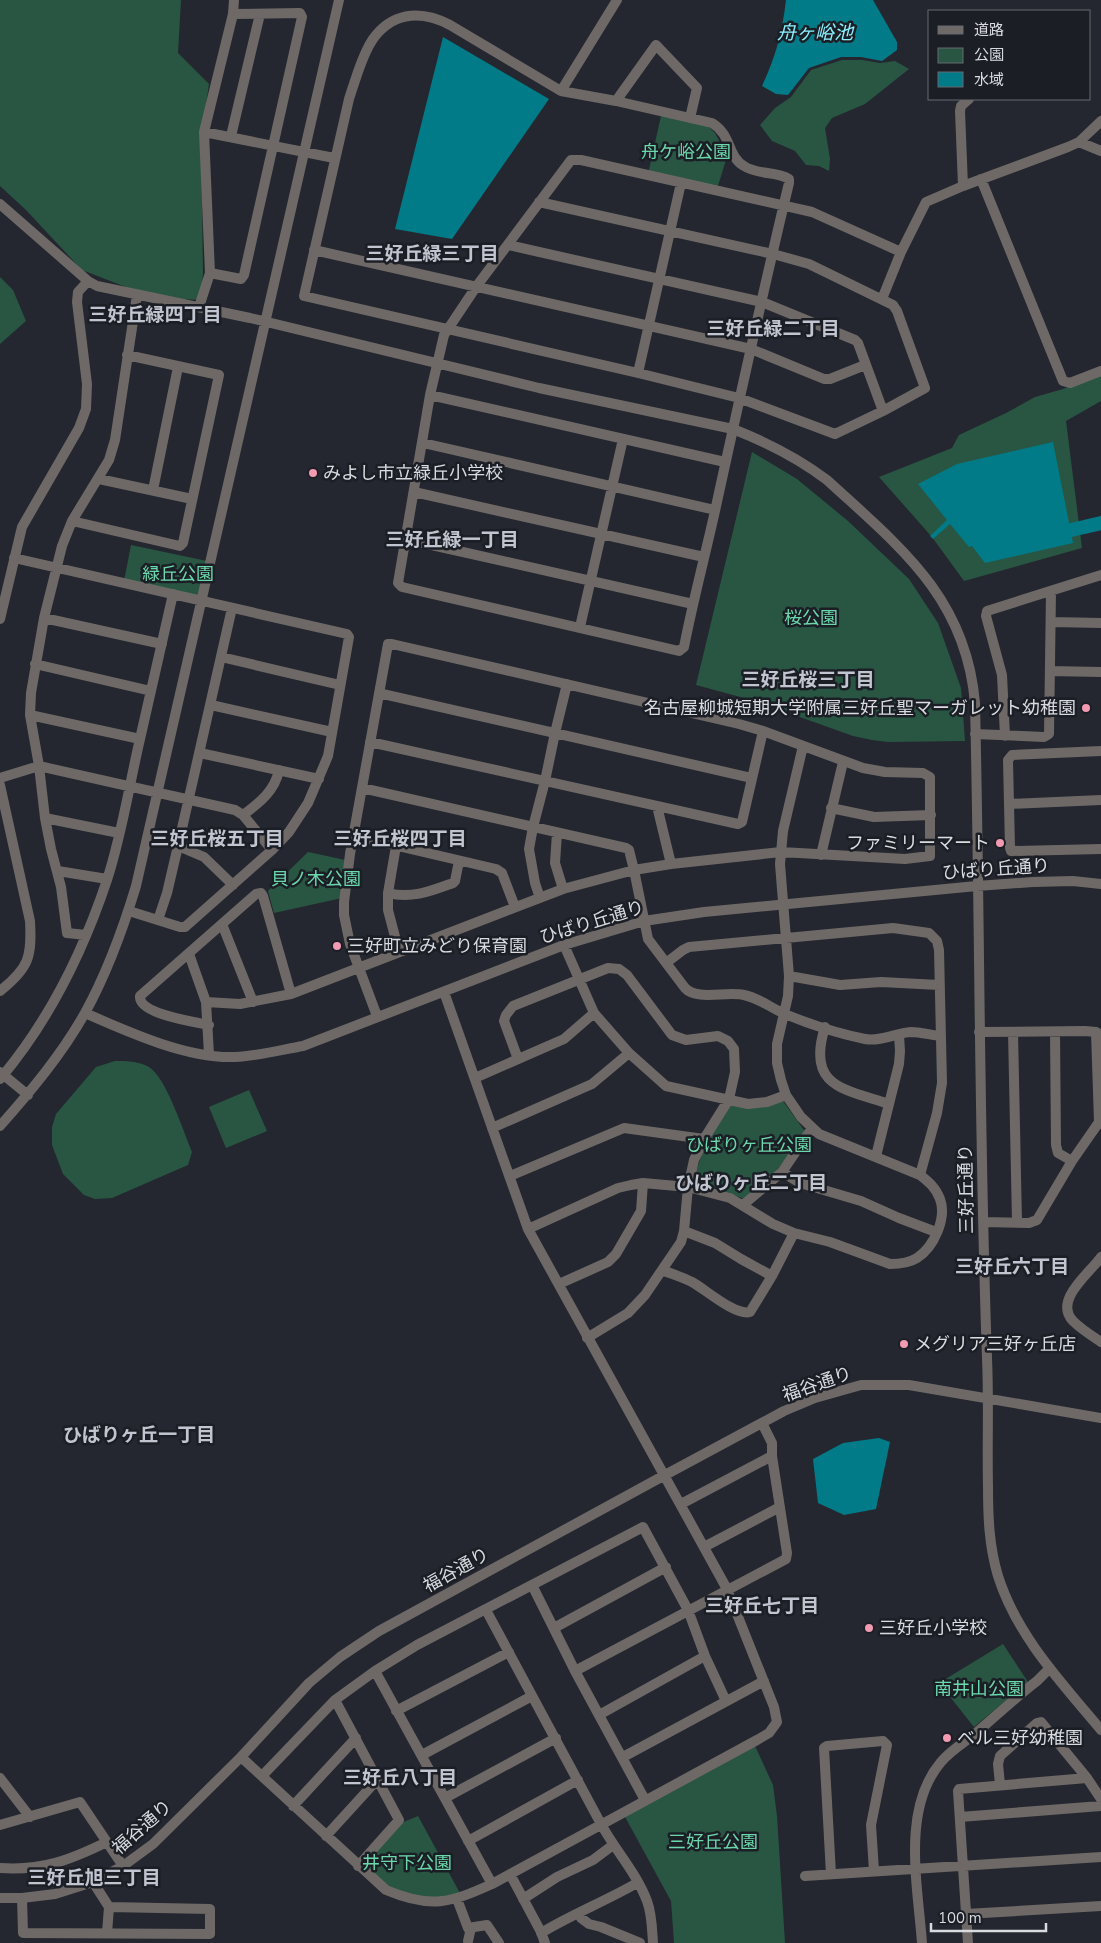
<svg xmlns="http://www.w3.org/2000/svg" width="1101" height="1943" font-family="'Nunito Sans','Noto Sans JP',sans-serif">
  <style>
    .green { fill: #285643 }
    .water { fill: #007b87 }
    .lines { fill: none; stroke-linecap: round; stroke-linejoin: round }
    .river { stroke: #007b87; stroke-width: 14 }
    .minor { stroke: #6e6967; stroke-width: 10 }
    .poi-dot { fill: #f19ab1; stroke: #1b1e25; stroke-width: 2 }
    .labels { text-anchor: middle; stroke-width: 5; stroke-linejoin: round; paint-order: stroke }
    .park-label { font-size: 18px; fill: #6bd8ab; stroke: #1b1e25 }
    .poi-label { font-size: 18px; fill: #d9dbe0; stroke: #1b1e25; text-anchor: start }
    .street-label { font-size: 18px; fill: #d9dbe0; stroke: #1b1e25 }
    .water-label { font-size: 19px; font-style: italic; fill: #8af0fd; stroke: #1b1e25 }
    .neighbourhood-label { font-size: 19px; font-weight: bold; fill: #c1c5cf; stroke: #1b1e25 }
  </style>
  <rect width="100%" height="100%" fill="#24272f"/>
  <path class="green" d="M0 0H181L178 53 209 84 201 140 203 274 201 300 181 299 131 289 82 270 26 210 0 186Z
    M842 60H862L880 63 895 61 909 69 865 104 832 118 825 128 830 159 829 171 819 166 806 165 795 151 772 141 760 125 775 108 791 97 811 70Z
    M661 116 707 125 715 133 722 146 726 160 717 189 648 174Z
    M0 277 13 290 26 321 0 344Z
    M1101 374V401L1066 421 1082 548 964 581 932 537 879 477 952 448 959 435 1006 413 1035 397 1063 389Z
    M752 452 797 479 848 521 909 579 938 623 961 688 965 741 888 742 872 740 853 736 755 701 696 685Z
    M131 545 207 561 199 599 124 581Z
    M308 852 350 861 342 898 274 913 268 891Z
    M115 1061C126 1061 138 1061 149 1067 166 1077 184 1133 192 1152L188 1165 112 1198 95 1199 84 1195 63 1174 52 1145V1127L56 1114 96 1067Z
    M249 1090 267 1131 226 1148 209 1107Z
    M783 1101 806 1133 776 1171 744 1199 717 1188 693 1181 705 1145 728 1103C749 1111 762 1106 783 1101Z
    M1003 1644 1028 1682 974 1727 939 1683Z
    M755 1746 773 1785 777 1816 785 1943H674L671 1901 624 1815Z
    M418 1816 461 1895 447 1900 406 1896 359 1869 399 1824Z"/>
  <path class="water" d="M786 0H873L897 42V50L882 61 861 57H841L809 68 788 95 776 94 762 86C776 56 782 33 786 0Z
    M443 37 549 99 452 239 395 229Z
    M1053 442 1073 543 985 563 972 546 969 547 950 524 933 539 930 536 947 520 918 484 957 464Z
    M879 1438 890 1442 876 1509 844 1515 818 1503 813 1459 843 1443Z"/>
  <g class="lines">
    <path class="river" d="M1053 525 1067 531 1101 523"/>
    <path class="minor" d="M561 91 616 101 712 123C732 135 727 156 744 166 757 175 776 171 789 179V183C763 291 739 401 715 511 705 556 693 601 684 647L679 651 402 587 398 583 430 395 444 335 476 287 571 160H581L812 212 901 252
      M616 101 656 45 697 88 690 118
      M204 132 334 158
      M231 136 260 14
      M1079 142 1101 151
      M981 179 1063 381 1070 383 1101 371
      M963 186 960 111 961 106 969 99
      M539 202 773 254 809 264 893 305 897 311 925 388 883 411 835 434 739 398 638 373 304 296 349 99C355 81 364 49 376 35 396 11 424 11 450 25L561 91 617 0
      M0 204 88 281 97 286 250 318 539 388 733 429C766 442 798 458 827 480 899 546 966 597 975 703 980 921 979 1140 987 1358 989 1401 987 1444 988 1486 988 1517 989 1546 998 1576 1017 1636 1061 1682 1101 1730
      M508 245 762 302 855 340 858 343 883 411
      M314 250 751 349 824 379H830L865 365
      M210 273 241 279 244 275 302 17 300 13 233 14
      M882 299 901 252 926 202 963 186 1068 147 1079 142 1101 121
      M199 307 210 273 204 132 233 14 234 0
      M638 373 681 183
      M430 395 725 462
      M423 443 715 510
      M99 479 192 499
      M153 490 178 367
      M414 492 704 557
      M72 521 180 546 183 543 219 375 127 355
      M405 539 693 604
      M14 558 347 634 349 637 328 756 308 803 289 832 272 850 185 927H180L129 911
      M44 618 162 644
      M0 619 22 527 79 428 86 409 87 384 77 302 78 292 88 281
      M1052 622 1101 623
      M580 627 623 439
      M221 657 340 685
      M35 664 151 691
      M1050 671 1101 672
      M379 693 752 778
      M211 705 332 732
      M30 715 140 739
      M975 734 1044 737 1049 734 1051 591
      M1005 736 1002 675 986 616 987 611 1101 575
      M370 742 738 824 742 822 763 731
      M1101 751 1012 755 1008 760 1010 848 1011 851 1101 849
      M200 753 319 779
      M0 778 39 766 235 810 243 815 272 850
      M0 785 30 921C32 957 29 968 0 991
      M362 788 626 848 629 850 634 870 648 939 685 988C697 1001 726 991 744 995 759 998 771 1008 785 1014 809 1024 840 1034 865 1039 881 1042 895 1033 911 1032 920 1032 931 1035 941 1036
      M1009 804 1101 800
      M657 806 671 864
      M831 808 874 817 931 815
      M243 815C259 803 275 791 279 770
      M45 818 119 833
      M557 833 555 863 563 889
      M355 836 496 869 502 873 515 907
      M178 846 204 857 233 885
      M396 846 388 893V910L399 952
      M821 855 843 762
      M58 871 107 879
      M388 893C412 899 431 891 453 883L455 881 459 861
      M540 898 535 883 529 849 533 827 545 781 555 733 567 684
      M158 920 167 893 178 846 232 608
      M222 924 253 1002
      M86 935 67 933 61 887 51 849 45 818 39 766 30 715 31 693 44 618 62 546 72 521 109 460 115 440 137 295
      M564 945 594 1013 629 1053 666 1086 748 1104 767 1102 786 1095
      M189 954 206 1002 209 1054
      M666 963 683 950 689 947 893 928 929 933 937 941 939 950 942 1083 937 1113 920 1175
      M789 976 840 985 881 982 939 985
      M206 1002 240 1004 291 994 563 889 634 870 671 864 781 852 905 859 930 856V777L923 773 885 772 863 768 763 731 739 724 392 644H388L350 854 344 902V915L350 944 377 1016
      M85 1013C128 1032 188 1059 235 1057 258 1056 281 1050 303 1046L564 945 644 921 704 912 977 886 1033 882 1073 881 1101 884
      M209 1025C195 1022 138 1014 140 996L256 894 261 893 263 896 291 994
      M825 1027C806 1087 844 1089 889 1104
      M979 1032 1085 1031 1096 1032 1101 1036
      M1013 1032 1017 1222
      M1055 1032 1056 1145 1058 1153 1072 1161
      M1096 1032 1099 1122
      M518 1059 504 1021 506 1015 513 1006 608 968 619 969 627 975 672 1035 686 1040 718 1036 728 1041 734 1049 735 1072 729 1099 704 1139 694 1160 688 1187 684 1231 681 1242 645 1295 628 1313 587 1338
      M0 1072 28 1095
      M475 1078 564 1039 594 1013
      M0 1079C49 1021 83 952 107 880 122 834 129 786 140 739 151 691 162 643 173 594
      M0 1126C31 1091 62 1054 85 1013 107 973 123 929 136 886L339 0
      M492 1128 592 1084 629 1053
      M876 1156 899 1064 900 1051 899 1035
      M782 1172 800 1183 861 1201 899 1218 936 1232
      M510 1176 624 1128 704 1139
      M743 1205 782 1172 812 1128
      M983 1222 1029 1223 1037 1220 1072 1161 1099 1122H1101
      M528 1229 618 1188 631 1185 643 1183 688 1187 730 1198 773 1224 794 1233 830 1242 890 1264C900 1264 909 1263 917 1258 934 1247 947 1218 940 1199 936 1188 929 1182 920 1175L819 1134 801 1117 786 1095 781 1080 777 1063V1044L788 996 789 976 780 864 783 831 803 746
      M684 1231 715 1243 741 1259 772 1276
      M1101 1257C1090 1273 1053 1300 1073 1321 1081 1329 1092 1336 1101 1342
      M662 1270C672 1274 682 1277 692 1282 705 1289 735 1316 750 1312L772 1276 794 1233
      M559 1284 608 1262 616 1254 641 1211 643 1183
      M681 1504 772 1456
      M704 1547 780 1507
      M532 1585 575 1671 645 1800
      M486 1610 601 1824C615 1850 636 1872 647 1901 652 1914 652 1929 653 1943
      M554 1628 666 1567
      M375 1671 492 1884
      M575 1671 786 1559 787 1553 772 1456V1443L762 1423
      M335 1700 399 1820 358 1866
      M396 1711 509 1652
      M599 1715 705 1656
      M422 1755 532 1696
      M241 1757 386 1890C431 1909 450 1903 492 1884L757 1740 769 1733 777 1722 774 1707 727 1589 528 1229 444 992
      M623 1757 764 1681
      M262 1776 335 1700 375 1671 417 1645 643 1527 688 1610 705 1656 726 1701
      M0 1778 30 1817
      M1000 1784 998 1764 1000 1756 1037 1723 1041 1722 1087 1778 1101 1799
      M445 1798 556 1738
      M293 1806 356 1738
      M960 1817 1101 1806
      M0 1825 80 1802 123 1866
      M326 1836 378 1779
      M468 1841 578 1780
      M0 1868C42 1871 70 1860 107 1842
      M510 1874 541 1932 545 1943
      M831 1874 824 1748 827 1746 883 1741 887 1745 871 1825 874 1871
      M805 1876 1101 1857
      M0 1898H22L55 1894 93 1882 123 1866 153 1844 241 1757 309 1683 340 1657 379 1631 665 1475 784 1411 815 1398 861 1385H909L1101 1418
      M22 1898 23 1933 210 1934V1909L109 1907 93 1882
      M457 1899 468 1928 487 1925 499 1943
      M523 1899 557 1877 593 1860 613 1845
      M579 1913 581 1918 589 1924 601 1927 640 1943
      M966 1914 1101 1906
      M107 1933 109 1907
      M541 1933C572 1914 606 1901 637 1883
      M468 1941 471 1928
      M922 1943C918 1886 901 1809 941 1762 951 1750 965 1742 976 1733 997 1715 1016 1697 1037 1681L1050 1668
      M968 1943 958 1791 959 1789 1087 1778"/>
  </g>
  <g class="poi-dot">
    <circle cx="313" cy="473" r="5"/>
    <circle cx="1086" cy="708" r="5"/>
    <circle cx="1000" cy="843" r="5"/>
    <circle cx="337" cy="946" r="5"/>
    <circle cx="904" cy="1344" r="5"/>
    <circle cx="869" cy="1628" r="5"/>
    <circle cx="947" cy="1738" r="5"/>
  </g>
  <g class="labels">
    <g class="park-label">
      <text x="686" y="158">舟ケ峪公園</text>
      <text x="178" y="580">緑丘公園</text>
      <text x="811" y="624">桜公園</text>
      <text x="316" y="885">貝ノ木公園</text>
      <text x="749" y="1151">ひばりヶ丘公園</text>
      <text x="979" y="1695">南井山公園</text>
      <text x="713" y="1848">三好丘公園</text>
      <text x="407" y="1869">井守下公園</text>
    </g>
    <g class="poi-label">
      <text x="323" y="479">みよし市立緑丘小学校</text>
      <text x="1076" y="714" text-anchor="end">名古屋柳城短期大学附属三好丘聖マーガレット幼稚園</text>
      <text x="990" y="849" text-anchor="end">ファミリーマート</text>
      <text x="347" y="952">三好町立みどり保育園</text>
      <text x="914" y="1350">メグリア三好ヶ丘店</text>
      <text x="879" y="1634">三好丘小学校</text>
      <text x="957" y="1744">ベル三好幼稚園</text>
    </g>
    <g class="street-label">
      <text transform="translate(996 869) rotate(-4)" y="6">ひばり丘通り</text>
      <text transform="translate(592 922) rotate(-17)" y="6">ひばり丘通り</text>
      <text transform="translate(966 1189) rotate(-91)" y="6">三好丘通り</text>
      <text transform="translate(817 1384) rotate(-19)" y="6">福谷通り</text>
      <text transform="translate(456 1570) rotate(-29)" y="6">福谷通り</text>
      <text transform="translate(142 1827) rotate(-41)" y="6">福谷通り</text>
    </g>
    <g class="water-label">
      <text x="815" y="39">舟ヶ峪池</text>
    </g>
    <g class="neighbourhood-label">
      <text x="432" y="260">三好丘緑三丁目</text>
      <text x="155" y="321">三好丘緑四丁目</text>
      <text x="773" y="335">三好丘緑二丁目</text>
      <text x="452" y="546">三好丘緑一丁目</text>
      <text x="808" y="686">三好丘桜三丁目</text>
      <text x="217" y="845">三好丘桜五丁目</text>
      <text x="400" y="845">三好丘桜四丁目</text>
      <text x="751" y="1189">ひばりヶ丘二丁目</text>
      <text x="1012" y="1273">三好丘六丁目</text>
      <text x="139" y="1441">ひばりヶ丘一丁目</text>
      <text x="762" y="1612">三好丘七丁目</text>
      <text x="400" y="1784">三好丘八丁目</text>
      <text x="94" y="1884">三好丘旭三丁目</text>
    </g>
  </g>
  <rect x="928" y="10" width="162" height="90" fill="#1b1e25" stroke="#676a70"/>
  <rect x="938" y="26" width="25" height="8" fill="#6e6967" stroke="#676a70"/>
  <text x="974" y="35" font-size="15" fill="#d9dbe0">道路</text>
  <rect x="938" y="48" width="25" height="15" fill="#285643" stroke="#676a70"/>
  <text x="974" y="60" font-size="15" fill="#d9dbe0">公園</text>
  <rect x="938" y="72" width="25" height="15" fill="#007b87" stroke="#676a70"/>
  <text x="974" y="85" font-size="15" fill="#d9dbe0">水域</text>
  <path d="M931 1923v8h115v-8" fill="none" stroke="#d9dbe0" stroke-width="2.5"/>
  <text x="938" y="1923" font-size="15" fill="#d9dbe0" stroke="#1b1e25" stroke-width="4" paint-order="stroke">100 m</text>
</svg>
